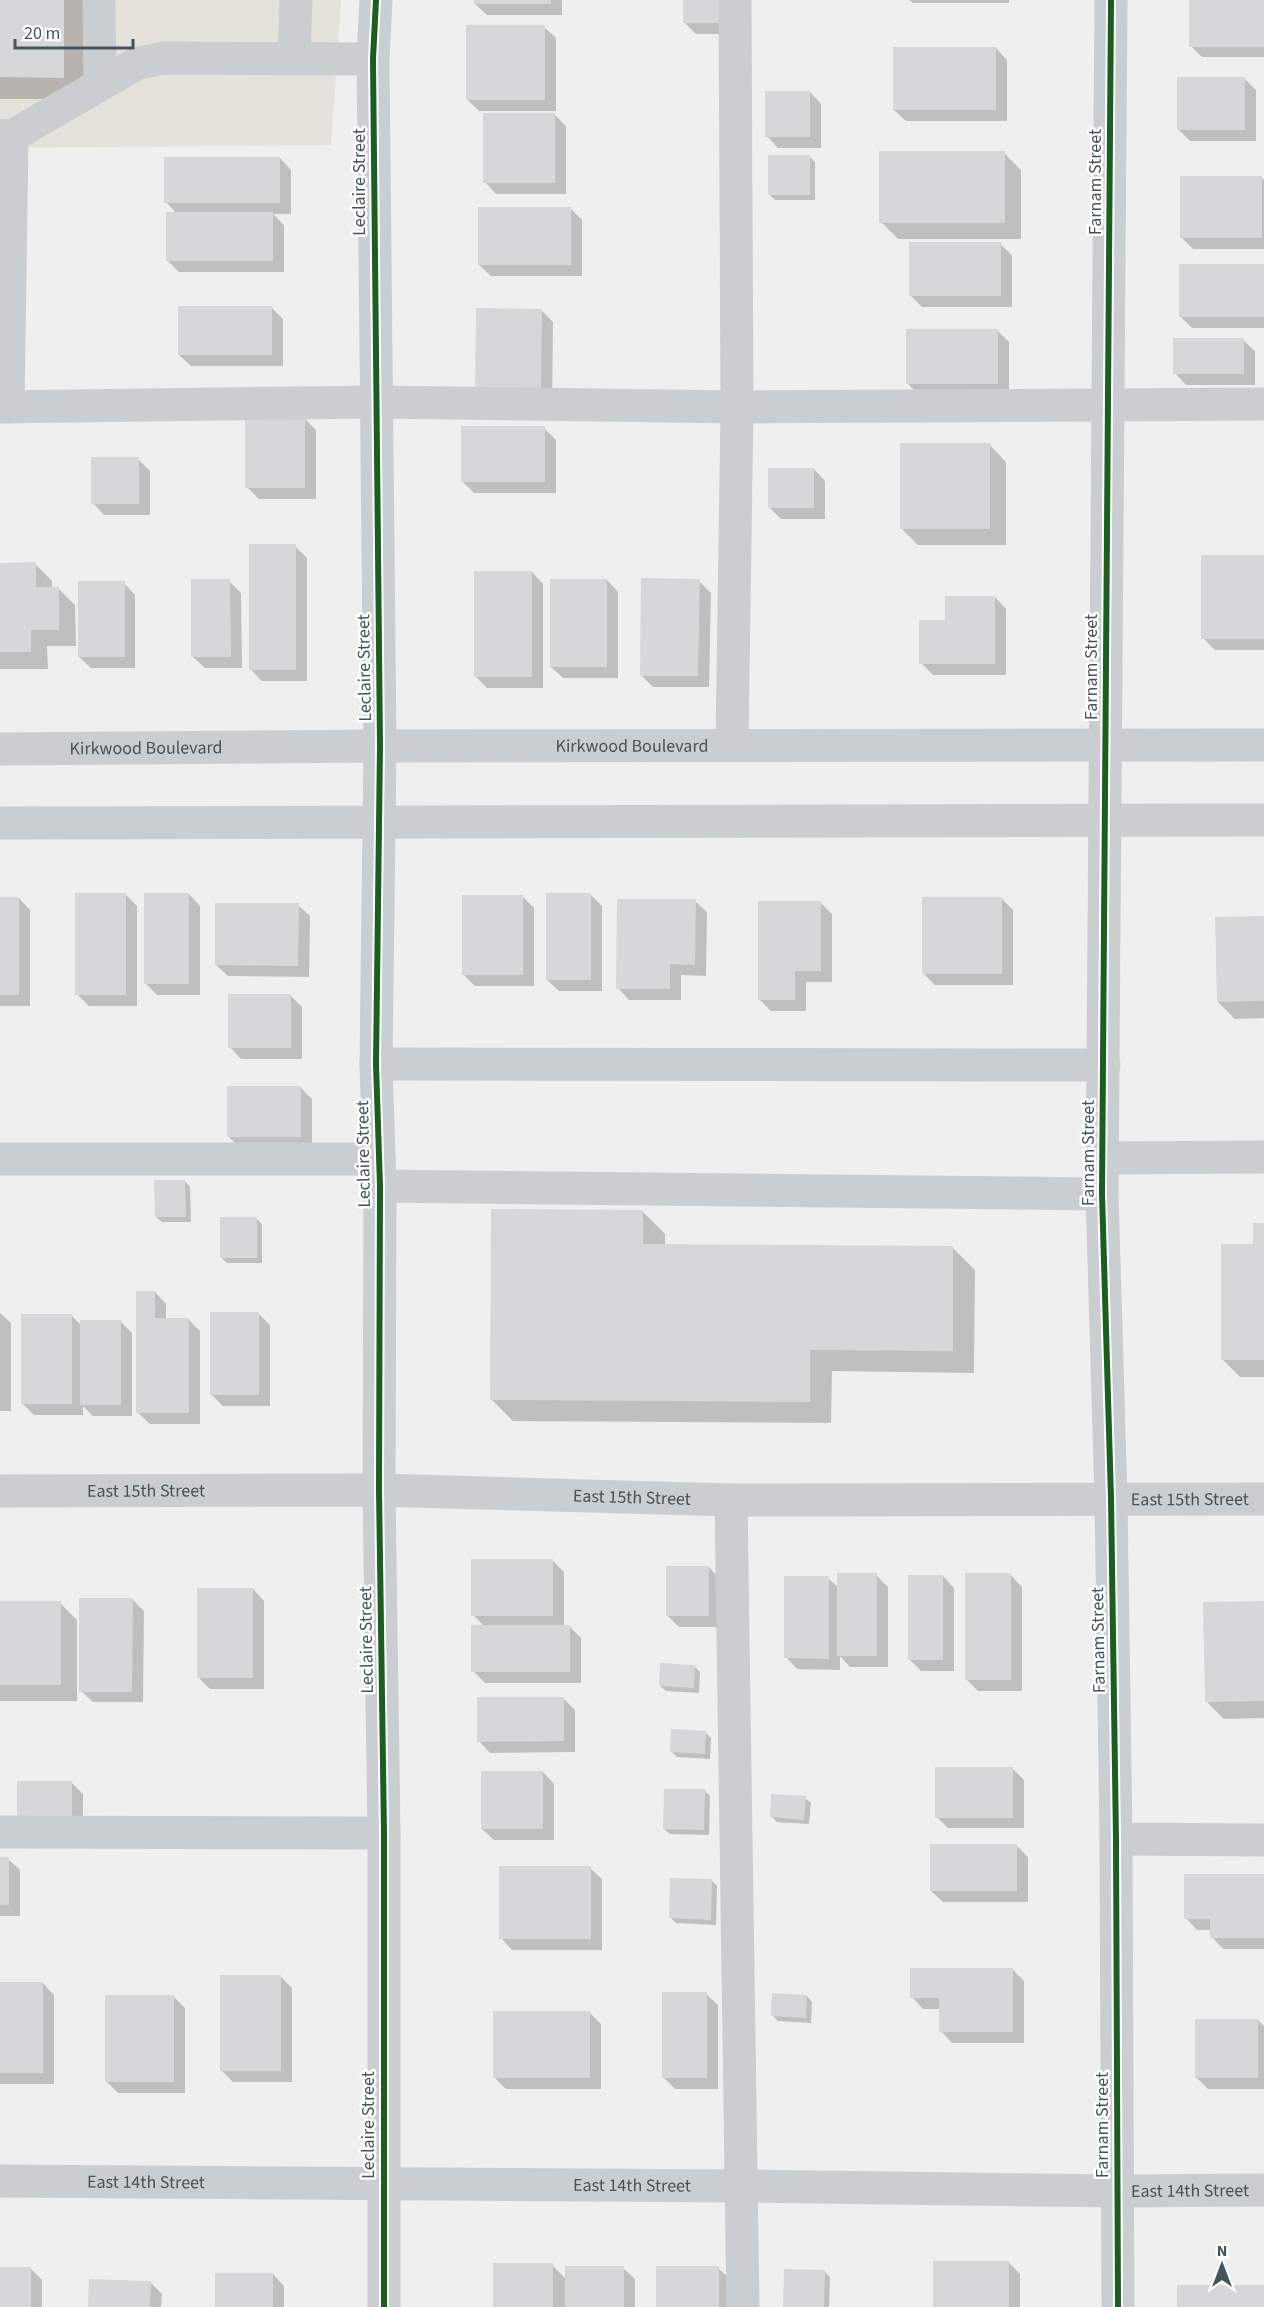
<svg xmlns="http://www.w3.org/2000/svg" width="1264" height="2307" font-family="'Source Sans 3',sans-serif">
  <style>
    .commercial { fill: #e5e2dc }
    .shadow { fill: #0003 }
    .building { fill: #d7d7d9 }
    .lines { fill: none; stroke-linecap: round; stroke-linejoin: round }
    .minor { stroke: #caced0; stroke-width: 33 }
    .cycleway-casing { stroke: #fff; stroke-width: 10 }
    .cycleway { stroke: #1b5e20; stroke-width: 6 }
    .labels { text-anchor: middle; stroke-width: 5; stroke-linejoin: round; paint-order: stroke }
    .street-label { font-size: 18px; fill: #45535d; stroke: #fff }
  </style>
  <rect width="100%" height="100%" fill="#f0efef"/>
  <path class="commercial" d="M0 0H341L331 145 0 148Z"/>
  <path class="shadow" d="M0 0H86L85 99H0Z
    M475 0H562V15H487L475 4Z
    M684 0H731V34H696L684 22Z
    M909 0H1009V3H913Z
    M1191 0H1264V57H1202L1191 46Z
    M544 27 556 38V111H479L467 99Z
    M996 48 1007 60V121H906L894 110Z
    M1244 78 1256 90V141H1190L1179 130Z
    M810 92 821 104V148H778L767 136Z
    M555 115 566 126V194H496L485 182Z
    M1004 153 1021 170V239H898L881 222Z
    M810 157 815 162V200H775L769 194Z
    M280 158 291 170V214H273L284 225V272H179L167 260 177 214 166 202Z
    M1262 178 1264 180V249H1193L1182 238Z
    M570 208 582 220V276H491L479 265Z
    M1000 244 1012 255V307H922L910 295Z
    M1264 266V328H1192L1180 316Z
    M272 308 283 319V366H191L179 355Z
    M542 311 553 322 552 410 488 409Z
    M997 330 1009 342V395H919L908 384Z
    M1243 340 1255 351V385H1186L1175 373Z
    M305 419 316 430V499H259L247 487Z
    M544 428 556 440V493H474L463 482Z
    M989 444 1006 462V545H918L901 528Z
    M138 459 150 471V515H104L93 503Z
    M814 469 825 481V519H781L769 507Z
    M295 546 307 558V681H262L251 670Z
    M1264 557V650H1215L1203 638Z
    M0 564H35L52 581V588H58L75 605 76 646H47L48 669H0Z
    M532 572 543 584V688H487L475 676Z
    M607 580 618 592V678H563L551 667Z
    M229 581 241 593 242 668H205L193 657Z
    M699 581 711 593 709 687H653L641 675Z
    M124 583 135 595V668H91L79 657Z
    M995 597 1006 609V675H933L921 663 946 622Z
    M125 894 137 906V1006H89L77 994Z
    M189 894 200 906V995H157L146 984Z
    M590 894 602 906V991H559L547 980Z
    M523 897 534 908V986H475L464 975Z
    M0 898H19L30 910V1006H0Z
    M1001 898 1013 910V985H935L923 973Z
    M695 901 707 912 706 976 681 975V1000H629L618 988Z
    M820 902 832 914V982H806V1011H771L760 1000Z
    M298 905 310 916 309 977 228 976 216 965Z
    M1264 917V1018L1235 1019 1218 1002Z
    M290 995 302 1007V1059H241L230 1047Z
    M301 1088 312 1099V1148H240L228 1136Z
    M185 1181 190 1187 191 1222H162L156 1217Z
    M643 1212 665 1234V1246L953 1248 975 1270 974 1373 832 1371 831 1423 513 1421 491 1399Z
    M257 1219 262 1224V1263H227L222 1258Z
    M1264 1224V1377H1240L1223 1360 1254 1245Z
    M155 1292 166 1304V1320H189L200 1331V1424H150L138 1413Z
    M0 1313 11 1323V1411H0Z
    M258 1313 270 1325V1406H223L211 1394Z
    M72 1316 82 1326 120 1321 132 1333V1416H93L83 1406V1415H34L22 1403Z
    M552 1560 564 1572V1626H569L581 1638V1683H485L473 1671 484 1626 473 1615Z
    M709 1567 720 1579V1627H679L667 1615Z
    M876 1575 888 1587V1667H850L840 1656V1670L797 1669 786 1657 828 1578 839 1588Z
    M1011 1575 1022 1587V1691H978L966 1679Z
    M943 1576 954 1588V1671H921L909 1659Z
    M253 1589 264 1601V1689H210L199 1678Z
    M132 1599 144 1611 143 1702H93L81 1691Z
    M0 1603H60L77 1620V1701H0Z
    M1264 1603V1718L1224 1719 1206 1701Z
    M695 1667 700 1672 699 1693 666 1691 660 1686Z
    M563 1698 575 1710V1752L490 1753 479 1741Z
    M706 1733 711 1738 710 1759 677 1757 672 1752Z
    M1012 1768 1024 1780V1828H948L937 1817Z
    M543 1772 554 1784V1840H494L482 1829Z
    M72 1783 83 1794V1830H30Z
    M705 1791 710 1796 709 1835 670 1834 664 1829Z
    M805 1798 811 1803 809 1824 777 1822 771 1816Z
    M1016 1845 1028 1857V1902H943L931 1891Z
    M0 1859H8L20 1870V1916H0Z
    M590 1868 602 1879V1950H512L501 1938Z
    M1264 1876V1949H1223L1212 1937V1930H1197L1186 1918Z
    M711 1880 717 1886 716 1925 676 1923 671 1918Z
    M1012 1969 1024 1981V2043H952L941 2031V2009H923L912 1997Z
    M281 1977 292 1988V2082H233L222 2071Z
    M0 1983H43L54 1995V2084H0Z
    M706 1994 718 2005V2089H675L663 2077Z
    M173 1996 185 2008V2093H118L106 2081Z
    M807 1996 812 2002 811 2023 778 2021 772 2015Z
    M589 2012 601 2024V2089H506L494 2077Z
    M1258 2020 1264 2026V2089H1208L1196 2077Z
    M1008 2262 1020 2274V2307H934Z
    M552 2265 566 2279 623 2268 635 2279V2307H494Z
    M718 2268 730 2279V2307H658Z
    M0 2269H31L42 2280V2307H0Z
    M824 2271 830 2277 829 2307H784Z
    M273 2274 284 2286V2307H216Z
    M150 2282 162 2294 161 2307H90Z"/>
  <path class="building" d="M0 0H64V78L0 77Z
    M474 0H551V4H474Z
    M683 0H720V23H683Z
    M1189 0H1264V47H1189Z
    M466 25H545V100H466Z
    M893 47H996V110H893Z
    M1177 77H1245V130H1177Z
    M765 91H810V137H765Z
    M483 113H555V183H483Z
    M879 151H1005V223H879Z
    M768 155H810V195H768Z
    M164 157H280V203H164Z
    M1180 176H1262V238H1180Z
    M478 207H571V265H478Z
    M166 212H273V261H166Z
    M909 242H1001V296H909Z
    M1179 264H1264V317H1179Z
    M178 306H272V355H178Z
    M476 308 542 309 541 399 475 398Z
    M906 329H998V384H906Z
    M1173 338H1244V374H1173Z
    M245 417H305V488H245Z
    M461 426H545V482H461Z
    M900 443H990V529H900Z
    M91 457H139V504H91Z
    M768 468H814V508H768Z
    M249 544H296V670H249Z
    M1201 555H1264V639H1201Z
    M36 562V587H59V630H31V652H0V563Z
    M474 571H532V677H474Z
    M641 578 700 579 698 676H640Z
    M191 579H230L231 657H191Z
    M550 579H607V667H550Z
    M78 581H125V657H78Z
    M945 596H995V664H919V620H945Z
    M75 893H126V995H75Z
    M144 893H189V984H144Z
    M546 893H591V980H546Z
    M462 895H523V975H462Z
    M0 897H19V995H0Z
    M922 897H1002V974H922Z
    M617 899H696L695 965 670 964V989H616Z
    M758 901H821V971H795V1000H758Z
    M215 903H299L298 966 215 965Z
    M1264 916V1001L1217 1002 1215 917Z
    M228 994H291V1048H228Z
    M227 1086H301V1137H227Z
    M154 1180H185L186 1217H155Z
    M491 1209 643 1210V1244L953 1246V1351L810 1350V1402L490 1400Z
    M220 1217H257V1258H220Z
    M1253 1223H1264V1360H1221V1244H1253Z
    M136 1291H155V1318H189V1413H136Z
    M210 1312H259V1395H210Z
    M21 1314H72V1404H21Z
    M80 1320H121V1405H80Z
    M471 1559H553V1616H471Z
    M666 1566H709V1616H666Z
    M837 1573H877V1656H837Z
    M965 1573H1011V1680H965Z
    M908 1575H943V1660H908Z
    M784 1576H829V1659L784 1658Z
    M197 1588H253V1678H197Z
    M79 1598H133L132 1692H79Z
    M0 1601H61V1685H0Z
    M1264 1601V1701L1205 1702 1203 1602Z
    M471 1625H570V1672H471Z
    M660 1663 695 1665 694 1688 659 1686Z
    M477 1697H564V1741L477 1742Z
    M671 1729 706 1731 705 1754 670 1752Z
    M935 1767H1013V1818H935Z
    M481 1771H543V1829H481Z
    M17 1781H72V1819H17Z
    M664 1789H705L704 1830 663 1829Z
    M771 1794 806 1796 804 1820 770 1817Z
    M930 1844H1017V1891H930Z
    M0 1857H9V1905H0Z
    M499 1866H591V1939H499Z
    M1184 1874H1264V1938H1210V1919H1184Z
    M670 1878 712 1879 711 1920 669 1918Z
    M910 1968H1013V2032H939V1998H910Z
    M220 1975H281V2071H220Z
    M0 1982H43V2073H0Z
    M662 1992H707V2078H662Z
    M772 1993 807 1995 806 2018 771 2016Z
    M105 1995H174V2082H105Z
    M493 2011H590V2078H493Z
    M1195 2019H1258V2078H1195Z
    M933 2261H1009V2307H933Z
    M493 2263H553V2307H493Z
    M565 2266H624V2307H565Z
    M656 2266H719V2307H656Z
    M0 2267H31V2307H0Z
    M784 2269 825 2270 824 2307H783Z
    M215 2273H273V2307H215Z
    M89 2279 151 2281 150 2307H88Z
    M1177 2285H1264V2307H1177Z"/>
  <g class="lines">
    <g class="minor">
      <path d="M99 0 100 84"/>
      <path d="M376 0 373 59 380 746 376 1064 380 1186 379 1490 384 1833V2307"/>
      <path d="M1111 0 1102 1194 1111 1498 1116 1839 1118 2307"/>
      <path d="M294 58 296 0"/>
      <path d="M0 135 12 136 136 64 163 58 373 59"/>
      <path d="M0 407 375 402 737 407 1264 404"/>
      <path d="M8 407 12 136"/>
      <path d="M732 745 737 407 735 0"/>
      <path id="s1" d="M0 749 380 746 1264 745"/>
      <path d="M0 823 1264 820"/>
      <path d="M376 1064 1104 1065"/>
      <path d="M1103 1158 1264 1157"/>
      <path d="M0 1159H379"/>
      <path d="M380 1186 1102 1194"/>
      <path id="s2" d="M0 1491 379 1490 731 1500 1264 1499"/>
      <path d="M731 1500 743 2307"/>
      <path d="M0 1832 384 1833"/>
      <path d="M1116 1839 1264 1840"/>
      <path id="s3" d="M0 2181 742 2186 1117 2191 1264 2190"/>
    </g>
    <defs>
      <path id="cycleway" d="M376 0 373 59 380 746 376 1064 380 1186 379 1490 384 1833V2307
        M1111 0 1102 1194 1111 1498 1116 1839 1118 2307"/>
    </defs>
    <use href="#cycleway" class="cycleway-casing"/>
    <use href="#cycleway" class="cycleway"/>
  </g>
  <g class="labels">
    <g class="street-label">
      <text transform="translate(359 182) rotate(-90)" y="6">Leclaire Street</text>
      <text transform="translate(1095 182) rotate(-90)" y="6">Farnam Street</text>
      <text transform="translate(1091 667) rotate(-90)" y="6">Farnam Street</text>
      <text transform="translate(364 668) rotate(-91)" y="6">Leclaire Street</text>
      <text dy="6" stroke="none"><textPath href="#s1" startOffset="632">Kirkwood Boulevard</textPath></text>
      <text dy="6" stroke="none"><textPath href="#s1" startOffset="146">Kirkwood Boulevard</textPath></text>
      <text transform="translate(1088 1153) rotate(-90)" y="6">Farnam Street</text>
      <text transform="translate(363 1154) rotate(-91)" y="6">Leclaire Street</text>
      <text dy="6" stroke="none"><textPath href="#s2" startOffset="146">East 15th Street</textPath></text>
      <text dy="6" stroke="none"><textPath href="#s2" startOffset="632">East 15th Street</textPath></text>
      <text dy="6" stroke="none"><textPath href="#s2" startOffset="1190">East 15th Street</textPath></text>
      <text transform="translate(366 1640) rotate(-91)" y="6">Leclaire Street</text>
      <text transform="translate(1098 1640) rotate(-91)" y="6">Farnam Street</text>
      <text transform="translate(368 2125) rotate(-90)" y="6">Leclaire Street</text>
      <text transform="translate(1102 2125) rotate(-90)" y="6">Farnam Street</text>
      <text dy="6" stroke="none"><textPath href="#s3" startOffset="146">East 14th Street</textPath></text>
      <text dy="6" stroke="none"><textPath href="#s3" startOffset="632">East 14th Street</textPath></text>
      <text dy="6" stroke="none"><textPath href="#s3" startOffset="1190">East 14th Street</textPath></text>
    </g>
  </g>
  <g transform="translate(1222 2265)" stroke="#ffffff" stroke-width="4.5" paint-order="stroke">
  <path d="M0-4.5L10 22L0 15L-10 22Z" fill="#45535d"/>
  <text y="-9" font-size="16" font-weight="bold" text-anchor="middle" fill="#45535d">N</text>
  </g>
  <path d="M15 39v9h118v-9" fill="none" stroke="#45535d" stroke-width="3"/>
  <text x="24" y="39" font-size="18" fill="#45535d" stroke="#ffffff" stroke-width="4.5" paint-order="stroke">20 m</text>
</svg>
